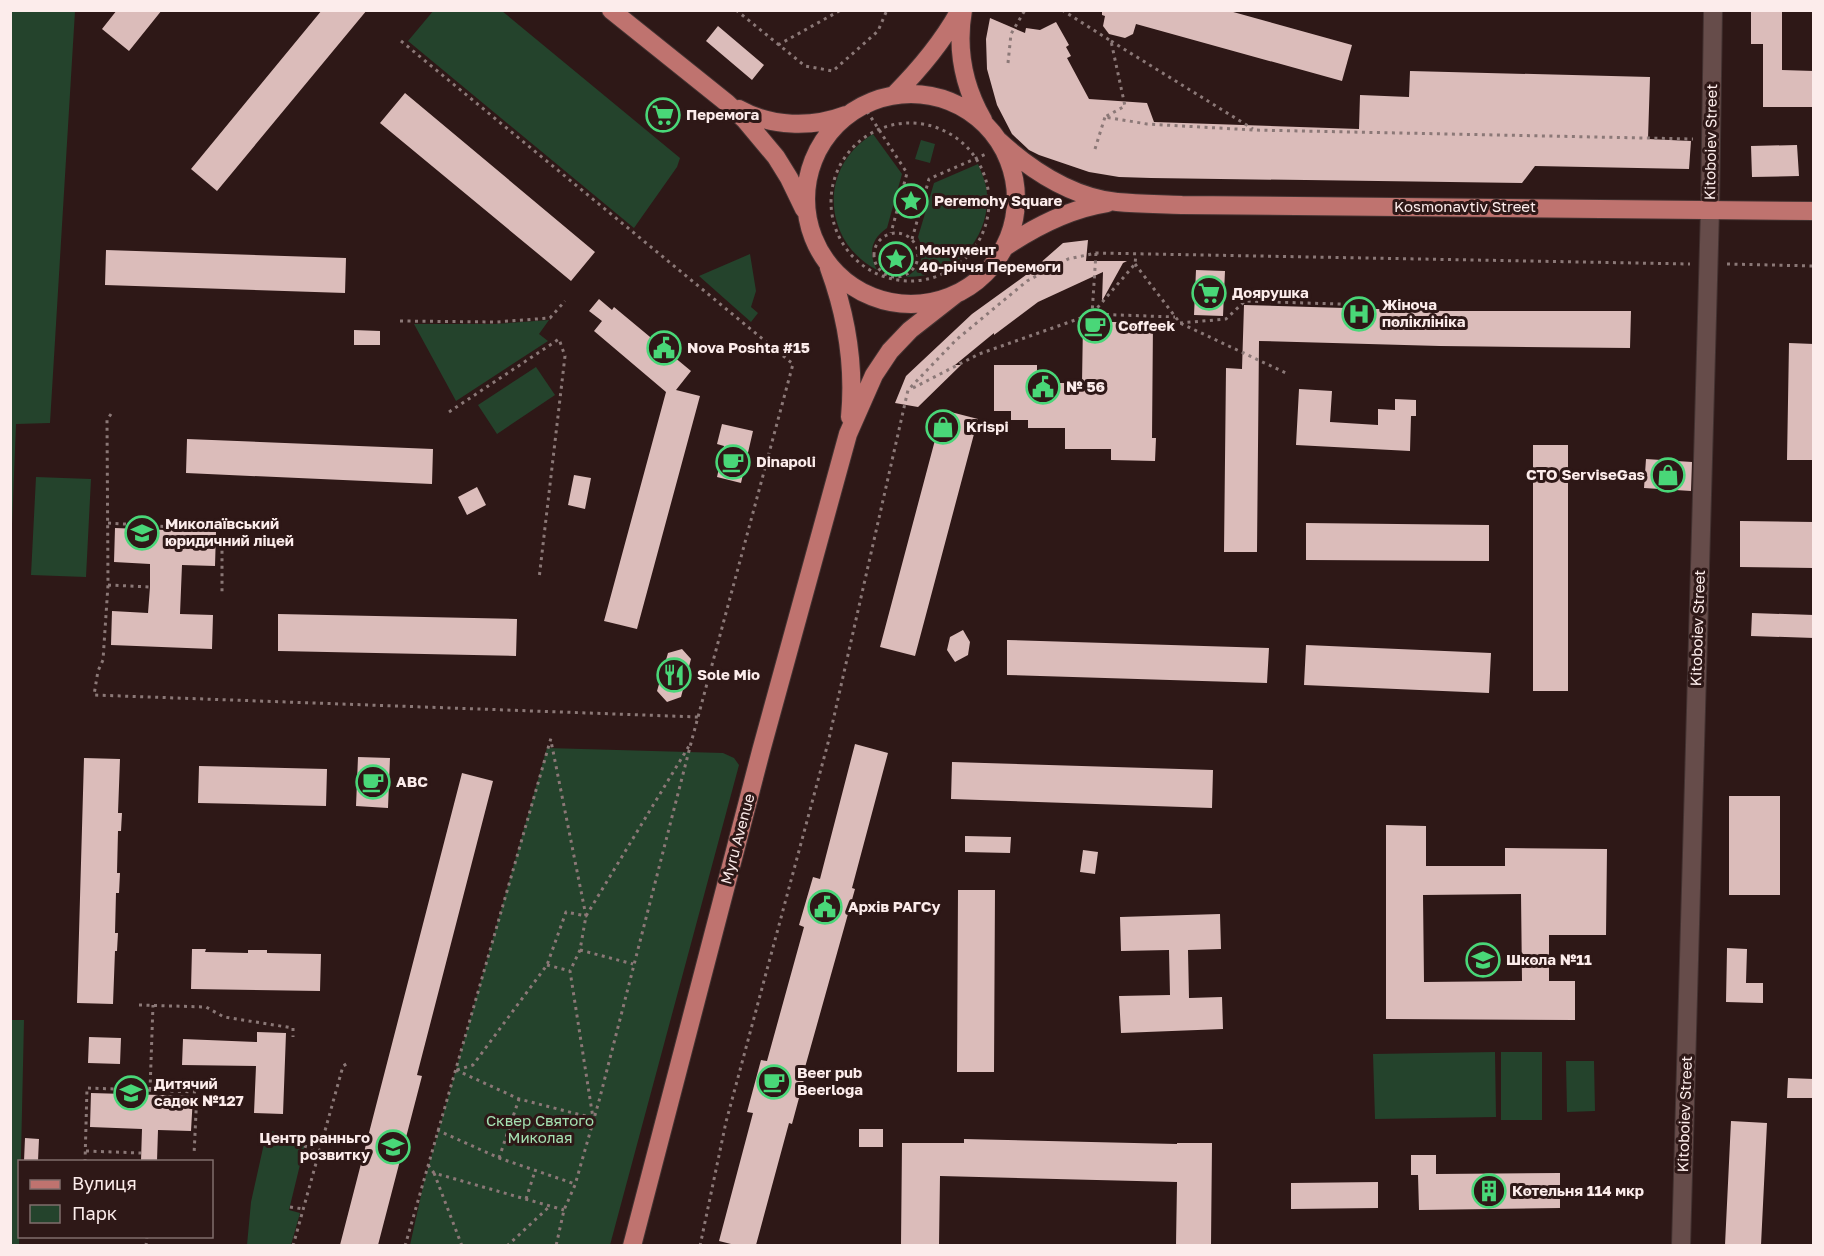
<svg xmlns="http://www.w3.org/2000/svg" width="1824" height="1256" font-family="'Golos Text',sans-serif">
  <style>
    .green { fill: #24432c }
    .building { fill: #dbbcba; fill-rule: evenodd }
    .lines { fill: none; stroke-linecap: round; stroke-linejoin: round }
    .minor-casing { stroke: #433231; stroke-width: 20 }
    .major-casing { stroke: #433231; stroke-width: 20 }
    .path { stroke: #8b7877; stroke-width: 3; stroke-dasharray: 3 4.5; stroke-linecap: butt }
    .minor { stroke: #664c4a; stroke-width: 18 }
    .major { stroke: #bf736f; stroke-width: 18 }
    .labels { text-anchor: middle; stroke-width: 6; stroke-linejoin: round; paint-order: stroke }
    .poi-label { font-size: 15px; font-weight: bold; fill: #fceceb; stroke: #2e1817; text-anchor: start }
    .street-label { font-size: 15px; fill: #fceceb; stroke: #2e1817 }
    .park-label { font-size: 15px; fill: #a5e1b2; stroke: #2e1817 }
  </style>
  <rect width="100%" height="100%" fill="#2e1817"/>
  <path class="green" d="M434 10 502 11 680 158 677 167 634 228 408 41Z
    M10 11H75L50 423 16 424 11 550Z
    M873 134 902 174 887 228C871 239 868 253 877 270 822 241 818 167 873 134Z
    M921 140 935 144 930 163 915 159Z
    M978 164C982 174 987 184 987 195 989 242 952 278 906 277 922 268 926 254 918 237L934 183Z
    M750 254 756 291 751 307 758 313 751 322 699 276Z
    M549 320 539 334 548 341 456 401 414 324H495Z
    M536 367 555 395 497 434 478 405Z
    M36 477 91 479 86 577 31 575Z
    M547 748 723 753 734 758 739 765 610 1245H410L424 1182Z
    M10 1020H24L19 1246 10 1245Z
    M1495 1052 1496 1117 1375 1119 1373 1054Z
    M1501 1052H1542V1120H1501Z
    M1566 1061H1594L1595 1111 1567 1112Z
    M267 1130 306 1140 289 1210 300 1213 291 1245H247L251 1202Z"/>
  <path class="building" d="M117 10H162L129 51 102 29Z
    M322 10H367L217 191 191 169Z
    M1102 10H1226L1352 45 1342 81 1136 24 1133 34 1125 38 1109 34 1103 26 1105 16 1102 15Z
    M1751 10H1782V70L1814 71V107H1763V44H1751Z
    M990 18 1025 33 1026 28 1040 30 1056 22 1069 45 1066 47 1071 56 1067 58 1089 99 1147 103 1154 122 1359 129 1360 95 1409 97 1410 71 1650 77 1648 139 1691 141 1689 169 1535 166 1522 183 1151 178 1119 177 1089 172 1039 155 1029 150 1012 134 997 105 987 69 986 39Z
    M718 26 764 65 752 80 706 41Z
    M405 93 595 252 571 281 380 123Z
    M1797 145 1799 176 1752 177 1751 146Z
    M1088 240 1086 261H1127L1123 263 1102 301 1103 272 1038 302 994 335V333L955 365H961L918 407 895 403 906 376 972 314 1030 272 1063 243Z
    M106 250 346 258 345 293 105 285Z
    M1196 270 1225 271 1223 316 1194 315Z
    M599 299 612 310 614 307 691 371 676 390 700 396 637 629 604 621 666 392 594 331 602 321 589 311Z
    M1244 305 1444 311H1631L1630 348 1440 346 1259 341 1257 552H1224L1226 368 1242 369Z
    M1083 322H1153L1152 438H1156L1155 461 1111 460V449H1065V428H1028V420H1011V411H994V365H1037V383H1082Z
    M354 330 380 331V345H354Z
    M1789 343 1814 344V460H1787Z
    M1299 389 1332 391 1330 422 1378 425V409L1395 410V399L1416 400V416H1411L1410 451 1296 445Z
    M943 410 978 419 915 656 880 647Z
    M722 424 753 431 741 483 717 477 724 446 717 444Z
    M187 439 433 449 432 484 186 473Z
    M1533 445H1568V691H1533Z
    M1646 459 1692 462 1691 491 1644 488Z
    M574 475 591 478 585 509 568 505Z
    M477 487 486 505 467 515 458 497Z
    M1740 521 1814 522V568L1740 567Z
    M1306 523 1489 525V561L1306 560Z
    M115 528 216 532 215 566 182 565 180 614 213 615 212 649 111 645 112 611 148 613 150 587V564L114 562Z
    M1752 613 1814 615V638L1751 636Z
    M278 614 517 619 516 656 278 651Z
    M963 630 970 642 968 655 955 662 947 650 950 637Z
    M1007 640 1269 648 1267 683 1007 675Z
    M1306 645 1491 653 1489 693 1304 685Z
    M682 649 691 659 681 697 667 702 657 691 668 653Z
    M855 744 888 753 852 888 855 889 804 1071 806 1072 792 1124 789 1123 756 1245H735L719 1241 753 1113 747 1112 761 1060 767 1061 804 927 799 925 813 877 820 879Z
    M358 757 390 758 388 808 356 806Z
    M84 758 120 759 118 813H122L121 831H118L117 873H120L119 893H116L115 933H118L117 951H115L113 1004 77 1003Z
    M952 762 1213 770 1212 808 951 799Z
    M199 766 327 769 326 806 198 803Z
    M462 773 493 781 417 1075 422 1076 378 1245H340Z
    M1729 796H1780V895H1729Z
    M1386 825 1426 826V866H1505V848L1607 849 1606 935H1549V981H1575V1020L1386 1019ZM1521 894 1522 981 1424 982 1423 895Z
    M965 836 1011 837 1010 853 965 852Z
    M1083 850 1098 852 1095 874 1080 872Z
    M958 890H995L994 1072H957Z
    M1220 914 1221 949 1188 950 1189 998 1222 997 1223 1029 1121 1033 1119 996 1170 995 1169 950 1121 951 1120 917Z
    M1727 948 1747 949 1746 983H1763V1003L1726 1002Z
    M192 949H206L205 952 248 953V950H267V953L321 954 320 991 191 989Z
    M257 1032 286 1033 283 1114 254 1113 256 1066 182 1065 183 1039 257 1042Z
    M89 1037 121 1038 120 1064 88 1063Z
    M1788 1078 1814 1079V1098H1787Z
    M91 1093 193 1096 191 1131 158 1130 157 1161H141L142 1129 90 1127Z
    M1731 1121 1767 1123 1761 1245H1725Z
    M859 1129H883V1147H859Z
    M25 1138 39 1139 38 1161H24Z
    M964 1139 1177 1144V1143H1212L1211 1245H1176L1177 1182 940 1176 939 1245H901L902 1143H964Z
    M1411 1155H1436V1174L1560 1173V1208L1419 1210 1418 1175H1411Z
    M1378 1182V1208L1291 1209V1183Z"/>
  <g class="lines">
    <defs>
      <path id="minor" d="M1681 1246 1710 209 1713 10"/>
      <path id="major" d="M611 10 727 103 745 120 776 157 789 178 804 209
        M963 10C956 50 963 85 983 120
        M806 199a105 105 0 1 1 210 0a105 105 0 1 1-210 0Z
        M894 95C920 69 941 44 959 12
        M739 109C771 127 812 128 846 115
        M999 141C1032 171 1071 197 1117 202 1139 204 1161 204 1182 205L1814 211
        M1005 247C1036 226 1069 209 1107 203
        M829 268C847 317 855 365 850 417
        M632 1246 761 751 848 434 874 375 890 351 910 330 956 294"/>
    </defs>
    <use href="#minor" class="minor-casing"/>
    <use href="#major" class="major-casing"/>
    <path class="path" d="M736 10 805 66 833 71 878 31 887 10
      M1062 10 1111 41 1125 106 1105 117 1147 124 1253 130 1693 139
      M401 41 793 364 691 743 599 1101 575 1185 564 1210 556 1246
      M1111 41 1253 129
      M778 45 841 10
      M1008 63 1011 34 1025 10
      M863 105 907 173 891 233
      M831 202a79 79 0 1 1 158 0a79 79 0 1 1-158 0Z
      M1095 149 1105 117
      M874 255a22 22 0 1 1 44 0a22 22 0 1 1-44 0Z
      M912 239 929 179 986 154
      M1096 253 1092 314 1175 317
      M1135 264 1180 323 1288 374
      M1727 264 1814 266
      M400 321 496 322 550 318 565 301
      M1180 323 1226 319 1245 301 1368 305
      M913 388 979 354 1092 314 1135 264 1136 254
      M449 412 559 339 565 356 539 579
      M111 414 107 420 108 585 103 660 98 671 94 695 698 717
      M108 523 222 530V594
      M108 585 150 587
      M580 950 633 964
      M547 965 570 971
      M139 1005 206 1007 224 1017 293 1028V1037
      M456 1070 519 1099 593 1118 570 971 580 950 586 916 689 746
      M457 1070 473 1065 547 965 566 912 586 916 551 741
      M150 1090 153 1005
      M437 1130 499 1158 575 1184
      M304 1146 320 1150
      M86 1151 141 1153
      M499 1158 519 1099
      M85 1162 87 1088 197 1092 194 1155
      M428 1165 434 1173 564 1210
      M434 1173 462 1246
      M526 1199 535 1171
      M290 1207 303 1209
      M146 1246 147 1236
      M293 1246 343 1066 350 1062
      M405 1246 551 738
      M507 1246 550 1206
      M700 1246 726 1122 828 743 908 390 956 340 1027 281 1068 259 1096 253 1690 264"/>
    <use href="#minor" class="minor"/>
    <use href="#major" class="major"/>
  </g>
  <defs>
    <symbol id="supermarket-ring" viewBox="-11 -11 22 22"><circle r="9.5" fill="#2e1817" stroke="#49d778" stroke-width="1.5"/><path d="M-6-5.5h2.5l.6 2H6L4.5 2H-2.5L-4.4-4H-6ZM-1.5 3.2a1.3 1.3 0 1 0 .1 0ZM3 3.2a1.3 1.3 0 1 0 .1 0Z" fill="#49d778"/></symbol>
    <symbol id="sight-ring" viewBox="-11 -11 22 22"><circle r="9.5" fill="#2e1817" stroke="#49d778" stroke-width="1.5"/><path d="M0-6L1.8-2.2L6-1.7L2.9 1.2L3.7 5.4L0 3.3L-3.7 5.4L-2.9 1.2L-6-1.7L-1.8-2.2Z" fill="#49d778"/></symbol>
    <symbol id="hospital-ring" viewBox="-11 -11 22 22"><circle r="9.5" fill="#2e1817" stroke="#49d778" stroke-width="1.5"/><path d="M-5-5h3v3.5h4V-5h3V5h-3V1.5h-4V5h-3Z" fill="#49d778"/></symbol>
    <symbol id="cafe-ring" viewBox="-11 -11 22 22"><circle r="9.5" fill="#2e1817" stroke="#49d778" stroke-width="1.5"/><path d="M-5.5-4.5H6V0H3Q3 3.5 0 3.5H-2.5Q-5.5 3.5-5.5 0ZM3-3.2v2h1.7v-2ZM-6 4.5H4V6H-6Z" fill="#49d778"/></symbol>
    <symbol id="civic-ring" viewBox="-11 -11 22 22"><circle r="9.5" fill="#2e1817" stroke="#49d778" stroke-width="1.5"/><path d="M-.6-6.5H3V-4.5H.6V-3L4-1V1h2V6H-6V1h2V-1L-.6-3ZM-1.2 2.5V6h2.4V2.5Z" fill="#49d778"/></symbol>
    <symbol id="shop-ring" viewBox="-11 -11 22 22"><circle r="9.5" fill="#2e1817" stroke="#49d778" stroke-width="1.5"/><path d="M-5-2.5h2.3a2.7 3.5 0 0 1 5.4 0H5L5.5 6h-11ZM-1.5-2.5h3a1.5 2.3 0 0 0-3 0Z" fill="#49d778"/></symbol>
    <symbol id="school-ring" viewBox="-11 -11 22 22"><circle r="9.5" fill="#2e1817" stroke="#49d778" stroke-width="1.5"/><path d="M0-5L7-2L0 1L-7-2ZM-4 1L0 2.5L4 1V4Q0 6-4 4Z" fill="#49d778"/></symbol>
    <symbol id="restaurant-ring" viewBox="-11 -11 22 22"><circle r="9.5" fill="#2e1817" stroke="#49d778" stroke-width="1.5"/><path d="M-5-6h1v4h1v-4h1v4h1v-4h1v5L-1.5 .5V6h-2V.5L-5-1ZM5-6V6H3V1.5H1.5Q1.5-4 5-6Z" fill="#49d778"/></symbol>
    <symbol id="building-ring" viewBox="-11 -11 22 22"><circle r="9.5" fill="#2e1817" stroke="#49d778" stroke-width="1.5"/><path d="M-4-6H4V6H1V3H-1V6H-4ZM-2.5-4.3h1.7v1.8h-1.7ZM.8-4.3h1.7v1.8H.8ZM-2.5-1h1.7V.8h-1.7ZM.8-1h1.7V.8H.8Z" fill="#49d778"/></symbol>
  </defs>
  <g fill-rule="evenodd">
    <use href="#supermarket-ring" x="644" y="96" width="38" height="38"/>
    <use href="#sight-ring" x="892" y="182" width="38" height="38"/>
    <use href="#sight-ring" x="877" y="240" width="38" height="38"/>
    <use href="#supermarket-ring" x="1190" y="274" width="38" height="38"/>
    <use href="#hospital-ring" x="1340" y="295" width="38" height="38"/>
    <use href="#cafe-ring" x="1076" y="307" width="38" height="38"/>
    <use href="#civic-ring" x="645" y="329" width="38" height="38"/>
    <use href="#civic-ring" x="1024" y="368" width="38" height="38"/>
    <use href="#shop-ring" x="924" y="408" width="38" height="38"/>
    <use href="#cafe-ring" x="714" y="443" width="38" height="38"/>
    <use href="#shop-ring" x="1649" y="456" width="38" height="38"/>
    <use href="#school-ring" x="123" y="514" width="38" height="38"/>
    <use href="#restaurant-ring" x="655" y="656" width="38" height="38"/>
    <use href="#cafe-ring" x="354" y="763" width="38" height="38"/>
    <use href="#civic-ring" x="806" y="888" width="38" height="38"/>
    <use href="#school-ring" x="1464" y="941" width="38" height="38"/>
    <use href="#cafe-ring" x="755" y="1063" width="38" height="38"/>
    <use href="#school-ring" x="112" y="1074" width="38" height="38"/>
    <use href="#school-ring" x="374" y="1128" width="38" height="38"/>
    <use href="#building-ring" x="1470" y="1172" width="38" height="38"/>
  </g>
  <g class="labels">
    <g class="poi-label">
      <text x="686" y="120">Перемога</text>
      <text x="934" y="206">Peremohy Square</text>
      <text x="919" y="255">Монумент<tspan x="919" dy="17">40-річчя Перемоги</tspan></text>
      <text x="1232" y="298">Доярушка</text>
      <text x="1382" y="310">Жіноча<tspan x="1382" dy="17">поліклініка</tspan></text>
      <text x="1118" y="331">Coffeek</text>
      <text x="687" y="353">Nova Poshta #15</text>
      <text x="1066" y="392">№ 56</text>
      <text x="966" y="432">Krispi</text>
      <text x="756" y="467">Dinapoli</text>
      <text x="1645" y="480" text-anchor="end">СТО ServiseGas</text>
      <text x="165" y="529">Миколаївський<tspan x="165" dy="17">юридичний ліцей</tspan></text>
      <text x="697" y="680">Sole Mio</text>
      <text x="396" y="787">ABC</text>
      <text x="848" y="912">Архів РАГСу</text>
      <text x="1506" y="965">Школа №11</text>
      <text x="797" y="1078">Beer pub<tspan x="797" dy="17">Beerloga</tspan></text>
      <text x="154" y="1089">Дитячий<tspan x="154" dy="17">садок №127</tspan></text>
      <text x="370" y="1143" text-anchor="end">Центр ранньго<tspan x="370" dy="17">розвитку</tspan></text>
      <text x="1512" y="1196">Котельня 114 мкр</text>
    </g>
    <g class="street-label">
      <text transform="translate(1711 142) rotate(-89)" y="5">Kitoboiev Street</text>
      <text x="1465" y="212">Kosmonavtiv Street</text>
      <text transform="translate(1698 628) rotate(-88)" y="5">Kitoboiev Street</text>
      <text transform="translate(738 839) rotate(-75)" y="5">Myru Avenue</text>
      <text transform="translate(1685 1114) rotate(-88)" y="5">Kitoboiev Street</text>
    </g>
    <g class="park-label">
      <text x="540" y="1126">Сквер Святого<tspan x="540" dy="17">Миколая</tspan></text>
    </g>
  </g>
  <rect width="1824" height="1256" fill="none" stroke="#fceceb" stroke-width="24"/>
  <rect x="18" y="1160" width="195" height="78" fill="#2e1817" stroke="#806d6c" stroke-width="1.5"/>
  <rect x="30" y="1180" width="30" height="9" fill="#bf736f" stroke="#806d6c" stroke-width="1.5"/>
  <text x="72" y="1190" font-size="18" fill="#fceceb">Вулиця</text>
  <rect x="30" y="1205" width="30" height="18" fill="#24432c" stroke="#806d6c" stroke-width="1.5"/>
  <text x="72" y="1220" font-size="18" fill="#fceceb">Парк</text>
</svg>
